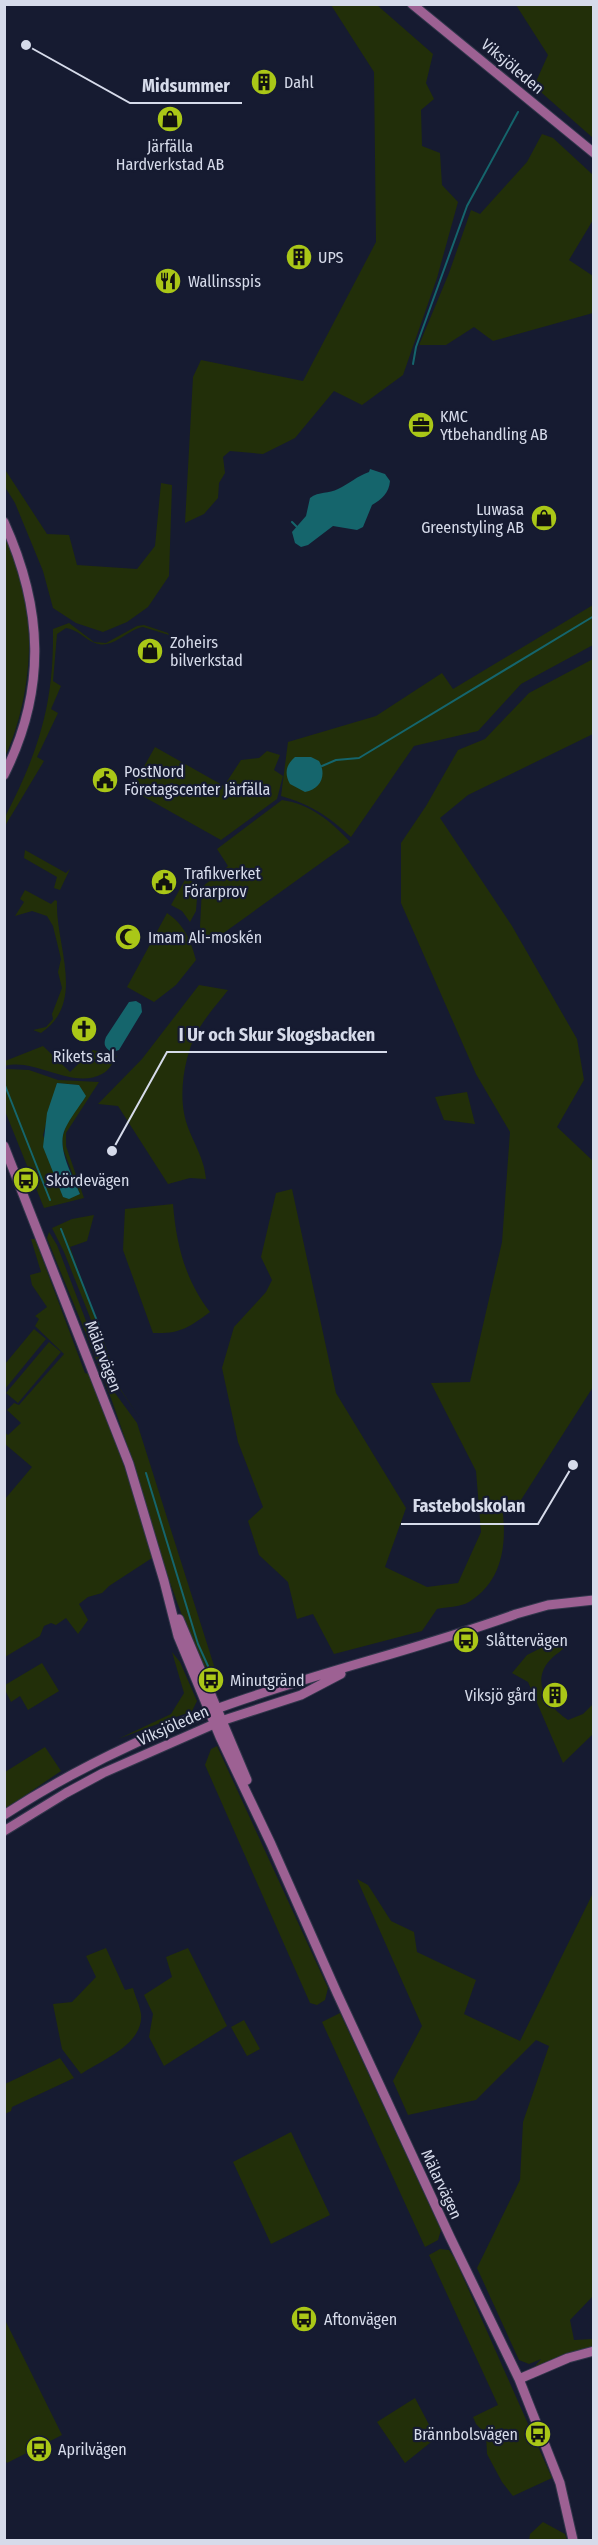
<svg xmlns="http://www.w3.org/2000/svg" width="598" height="2545" font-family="'Fira Sans Condensed',sans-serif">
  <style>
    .green { fill: #222f09; fill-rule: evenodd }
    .water { fill: #15656c }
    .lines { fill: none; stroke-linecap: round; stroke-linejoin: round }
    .stream { stroke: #15656c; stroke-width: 2 }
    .secondary-casing { stroke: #31364b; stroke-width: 11 }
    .secondary { stroke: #9d6193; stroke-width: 9 }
    .labels { text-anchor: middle; stroke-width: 4.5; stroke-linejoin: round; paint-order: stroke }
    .street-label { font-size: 16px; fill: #d6dbea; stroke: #161b31 }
    .poi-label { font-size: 16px; fill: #d6dbea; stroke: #161b31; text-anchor: start }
    .leader { fill: none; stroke: #d6dbea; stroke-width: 2 }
    .callout-dot { fill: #d6dbea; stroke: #161b31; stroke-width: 2 }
    .callout-label { font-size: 18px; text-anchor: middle; font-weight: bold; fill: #d6dbea; stroke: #161b31; stroke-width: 4.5; stroke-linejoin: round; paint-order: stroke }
  </style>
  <rect width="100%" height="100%" fill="#161b31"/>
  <path class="green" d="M331 5H377L433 54 426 83 434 99 421 110 422 146 440 153 442 185 458 202 437 278 403 375 362 405 334 391 295 438 263 454 230 451 223 457 225 473 219 483 218 498 204 514 185 523 193 377 201 360 303 381 376 242 374 72Z
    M516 5H593V138L534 86 548 55Z
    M542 134 553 138 593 175V220L569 260 593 276V313L493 341 474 327 446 345H419L449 273 471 210 480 214 527 162Z
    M4 468 47 534 69 535 77 565 137 569 155 546 161 483 172 485 169 576 148 607 127 622 103 632 76 623 53 608 43 571 15 503 5 487Z
    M5 533C11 552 18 571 23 590 36 642 27 709 5 757Z
    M593 605V645L521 684 478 731 414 746 351 837C328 816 312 805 281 796L288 742 376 716 442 673 453 689Z
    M69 623 94 642 106 643 137 626 144 625 168 633 169 635 143 627C126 630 113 650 95 643 84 639 79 630 66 628L57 634 53 681 61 686 51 709 58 713 37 757 44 761 5 826V817C39 751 54 704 53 629Z
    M593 659V734L468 795 440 818 512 926 577 1039 584 1080 557 1127 593 1161V1387L519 1503 502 1506C507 1542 504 1580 469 1602 460 1607 446 1607 437 1609L422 1631 334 1654 313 1614 297 1619 288 1582 259 1555 248 1521 263 1507 238 1442 222 1368 234 1327 266 1292 272 1280 261 1257 276 1193 292 1189 336 1393 406 1508 385 1567 427 1587 458 1583 481 1532 476 1471 431 1383 470 1382 502 1242 510 1132 476 1074 401 903V843L426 806 458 750 485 739 529 693Z
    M155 747 224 786 241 760 259 758 267 751 280 755 274 770 283 776 277 799 221 840 139 794 137 779Z
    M282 800C310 804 331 821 350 842L218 937H208L200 927 202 887 228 866 217 849Z
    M25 850 66 873 70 869 60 890 54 888 57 877 24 858Z
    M186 878 198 885 196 911 190 922 182 911 171 905Z
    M25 890 51 904 55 900 57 901C55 945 87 1002 41 1033L33 1030 46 1027 53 1019 52 1014 62 988 58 972 61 959 53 926 47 916 32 911 15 916 24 902 20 899Z
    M167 913C184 924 191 941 196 960L176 985 154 1002 127 987Z
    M199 985 228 990C219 1002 208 1014 200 1027 186 1049 179 1087 184 1113 188 1136 204 1154 206 1179L190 1178 168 1184 118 1106 98 1104 142 1059Z
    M43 1046 70 1072 93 1050 117 1056C113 1062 109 1071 102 1074 72 1090 34 1057 5 1066V1061Z
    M7 1069 29 1070 58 1080 99 1082 66 1133V1146L84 1198 44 1208 5 1111V1070ZM57 1083 79 1085 62 1138 63 1149 80 1194 63 1197 43 1135Z
    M467 1092 475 1124 444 1120 435 1097Z
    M173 1204C176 1243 185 1280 210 1312 188 1328 180 1334 153 1333L123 1250 125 1209Z
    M94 1215 87 1241 70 1247 121 1390 140 1418 117 1385 64 1252 52 1228 72 1219Z
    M49 1232 57 1245 112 1389 137 1423 216 1672V1678L211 1679C168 1599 149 1507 119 1421 98 1359 71 1299 47 1238Z
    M31 1239H35L85 1373 89 1374 96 1384 139 1510 152 1558 109 1586 102 1593 88 1597 79 1604 88 1620 78 1634 66 1618 56 1625 51 1623 44 1626 40 1636 5 1657V1499L32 1467 5 1444 4 1432 8 1435 21 1423 7 1410 14 1403 19 1405 64 1354 35 1326 39 1319 35 1316 47 1307 32 1285 30 1275 41 1272Z
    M34 1329 46 1339 5 1389V1364Z
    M49 1342 61 1352 18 1403 6 1393Z
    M557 1640 565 1645C562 1652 557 1653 552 1658 529 1680 547 1706 568 1720L583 1714 594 1703 593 1734 563 1763 528 1682 512 1673 527 1655Z
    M172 1652 180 1662 197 1701 192 1711 118 1739 171 1714 184 1693Z
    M42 1663 59 1691 28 1710 20 1696 11 1702 5 1690V1685Z
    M217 1746 328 1988 325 2000 317 2005 310 2003 205 1765 211 1749Z
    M45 1747 61 1771 5 1809V1772Z
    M357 1879 368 1885 391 1921 414 1932 417 1952 476 1980 464 2014 520 2041 593 1893V2296L570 2320 574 2340 592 2339 593 2349 522 2373 535 2366 541 2359 529 2364 519 2360 477 2268 520 2180 523 2122 549 2046 536 2040 476 2100 408 2115 393 2081 422 2026Z
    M106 1948 125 1990 133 1988C135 1996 140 2006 141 2014 144 2044 102 2060 81 2074L62 2049 53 2004 72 2002 96 1977 86 1956Z
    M188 1948 227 2026 164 2066 149 2037 153 2014 144 1995 172 1977 166 1957Z
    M340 2013 441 2230 438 2240 425 2247 322 2022Z
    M244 2020 260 2049 247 2056 231 2027Z
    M60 2058 74 2078 12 2107 11 2111 5 2114V2084Z
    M291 2132 330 2215 271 2244 233 2162Z
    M440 2249 449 2250 455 2259 552 2478 513 2496 502 2482 487 2454 486 2434 476 2424 473 2417 498 2405 429 2255Z
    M5 2320 62 2435 7 2463 4 2459Z
    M415 2398 436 2438 405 2463 377 2422Z
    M543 2522 565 2534 567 2540H529L530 2534Z"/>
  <path class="water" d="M370 469 385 474 390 481C389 493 382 499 372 505L363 527 357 530 333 526 308 545 301 547 295 543 292 532 306 516 310 498C319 491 329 494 338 489 349 484 357 476 369 472Z
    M295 757H311L319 761C327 775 321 789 305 792L290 784C284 773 286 765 295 757Z
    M136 1001 141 1004 142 1012 119 1050 112 1052C105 1048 103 1045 106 1037L129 1002Z
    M57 1083 79 1085 86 1096C79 1107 70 1118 65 1129 56 1148 73 1176 80 1194L69 1199 63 1197 43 1147 47 1113Z"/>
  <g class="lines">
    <path class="stream" d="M413 364 416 347 467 206 518 112
      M292 522 297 527
      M322 766 336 760 359 758 594 616
      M4 1083 50 1200
      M61 1229 99 1326
      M146 1473 198 1644 208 1666"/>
    <defs>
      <path id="secondary" d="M412 4 594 153
        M4 522C43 608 47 689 4 775
        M4 1146 129 1464 164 1581 178 1636 220 1737 271 1844 337 1993 450 2237 519 2379 560 2483 573 2540
        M179 1619 247 1780
        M4 1815C70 1772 143 1737 216 1709 314 1673 417 1650 516 1614L548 1605 594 1600
        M4 1831 66 1793 103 1773 221 1721 301 1695 341 1674
        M519 2379 568 2358 594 2351"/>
    </defs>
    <use href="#secondary" class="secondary-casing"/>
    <use href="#secondary" class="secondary"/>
  </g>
  <defs>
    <symbol id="building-disc" viewBox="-11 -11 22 22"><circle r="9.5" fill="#aac717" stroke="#161b31"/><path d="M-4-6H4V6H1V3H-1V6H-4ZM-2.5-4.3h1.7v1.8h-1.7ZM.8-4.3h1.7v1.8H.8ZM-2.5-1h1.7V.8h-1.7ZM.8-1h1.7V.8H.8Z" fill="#111"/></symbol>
    <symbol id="shop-disc" viewBox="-11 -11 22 22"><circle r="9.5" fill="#aac717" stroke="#161b31"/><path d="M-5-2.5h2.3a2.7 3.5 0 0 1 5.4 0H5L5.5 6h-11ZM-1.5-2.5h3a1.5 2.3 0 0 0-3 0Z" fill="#111"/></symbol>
    <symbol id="restaurant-disc" viewBox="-11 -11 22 22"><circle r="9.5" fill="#aac717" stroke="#161b31"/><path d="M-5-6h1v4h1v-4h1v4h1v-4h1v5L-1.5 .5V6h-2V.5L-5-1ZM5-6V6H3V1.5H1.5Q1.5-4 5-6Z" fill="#111"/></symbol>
    <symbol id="office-disc" viewBox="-11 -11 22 22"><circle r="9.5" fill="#aac717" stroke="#161b31"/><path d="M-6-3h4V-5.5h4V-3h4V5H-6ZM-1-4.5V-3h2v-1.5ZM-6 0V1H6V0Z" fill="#111"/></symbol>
    <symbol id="civic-disc" viewBox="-11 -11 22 22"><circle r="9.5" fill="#aac717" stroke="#161b31"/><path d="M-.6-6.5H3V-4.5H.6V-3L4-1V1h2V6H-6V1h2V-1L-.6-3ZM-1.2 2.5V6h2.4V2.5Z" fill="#111"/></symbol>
    <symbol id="mosque-disc" viewBox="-11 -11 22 22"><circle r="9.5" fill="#aac717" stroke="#161b31"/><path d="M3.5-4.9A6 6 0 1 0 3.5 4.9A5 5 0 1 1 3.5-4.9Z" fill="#111"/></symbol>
    <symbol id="church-disc" viewBox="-11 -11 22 22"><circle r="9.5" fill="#aac717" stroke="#161b31"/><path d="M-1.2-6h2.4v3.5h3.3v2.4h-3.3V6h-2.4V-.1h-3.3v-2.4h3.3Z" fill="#111"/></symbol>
    <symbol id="bus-disc" viewBox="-11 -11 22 22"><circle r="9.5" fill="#aac717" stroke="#161b31"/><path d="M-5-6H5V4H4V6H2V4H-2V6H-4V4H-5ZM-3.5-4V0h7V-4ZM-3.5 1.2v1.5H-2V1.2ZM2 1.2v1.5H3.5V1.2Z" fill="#111"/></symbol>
  </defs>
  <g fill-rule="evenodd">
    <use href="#building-disc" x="249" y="67" width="30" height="30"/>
    <use href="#shop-disc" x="155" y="104" width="30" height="30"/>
    <use href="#building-disc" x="284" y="242" width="30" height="30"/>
    <use href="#restaurant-disc" x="153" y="266" width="30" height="30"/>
    <use href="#office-disc" x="406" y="410" width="30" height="30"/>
    <use href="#shop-disc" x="529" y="503" width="30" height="30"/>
    <use href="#shop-disc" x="135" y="636" width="30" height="30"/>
    <use href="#civic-disc" x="90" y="765" width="30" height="30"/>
    <use href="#civic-disc" x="149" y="867" width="30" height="30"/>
    <use href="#mosque-disc" x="113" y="922" width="30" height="30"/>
    <use href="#church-disc" x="69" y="1014" width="30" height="30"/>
    <use href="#bus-disc" x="11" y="1165" width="30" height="30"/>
    <use href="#bus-disc" x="451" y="1625" width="30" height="30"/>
    <use href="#bus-disc" x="196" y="1665" width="30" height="30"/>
    <use href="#building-disc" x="540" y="1680" width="30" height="30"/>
    <use href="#bus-disc" x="289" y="2304" width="30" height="30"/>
    <use href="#bus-disc" x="523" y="2419" width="30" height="30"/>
    <use href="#bus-disc" x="24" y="2434" width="30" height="30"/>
  </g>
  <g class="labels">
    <g class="street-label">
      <text transform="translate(513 66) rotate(40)" y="6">Viksjöleden</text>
      <text transform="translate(104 1356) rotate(69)" y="6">Mälarvägen</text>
      <text transform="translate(173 1725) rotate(-24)" y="6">Viksjöleden</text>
      <text transform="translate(442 2184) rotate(65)" y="6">Mälarvägen</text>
    </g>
    <g class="poi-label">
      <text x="284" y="88">Dahl</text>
      <text x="170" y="152" text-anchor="middle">Järfälla<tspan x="170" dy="18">Hardverkstad AB</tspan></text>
      <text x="318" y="263">UPS</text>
      <text x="188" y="287">Wallinsspis</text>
      <text x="440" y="422">KMC<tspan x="440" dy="18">Ytbehandling AB</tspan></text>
      <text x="524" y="515" text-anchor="end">Luwasa<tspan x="524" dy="18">Greenstyling AB</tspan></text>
      <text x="170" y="648">Zoheirs<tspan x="170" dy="18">bilverkstad</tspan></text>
      <text x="124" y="777">PostNord<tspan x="124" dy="18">Företagscenter Järfälla</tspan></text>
      <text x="184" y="879">Trafikverket<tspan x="184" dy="18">Förarprov</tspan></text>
      <text x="148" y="943">Imam Ali-moskén</text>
      <text x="84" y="1062" text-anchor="middle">Rikets sal</text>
      <text x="46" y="1186">Skördevägen</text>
      <text x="486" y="1646">Slåttervägen</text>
      <text x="230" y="1686">Minutgränd</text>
      <text x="536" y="1701" text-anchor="end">Viksjö gård</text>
      <text x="324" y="2325">Aftonvägen</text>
      <text x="518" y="2440" text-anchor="end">Brännbolsvägen</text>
      <text x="58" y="2455">Aprilvägen</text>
    </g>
  </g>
  <path class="leader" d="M26 45L130 103H242M112 1151L167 1052H387M573 1465L538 1524H401"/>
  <g class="callout-dot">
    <circle cx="26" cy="45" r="6"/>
    <circle cx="112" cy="1151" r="6"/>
    <circle cx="573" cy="1465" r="6"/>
  </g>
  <g class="callout-label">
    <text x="186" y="92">Midsummer</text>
    <text x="277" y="1041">I Ur och Skur Skogsbacken</text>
    <text x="469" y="1512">Fastebolskolan</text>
  </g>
  <rect width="598" height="2545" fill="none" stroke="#d6dbea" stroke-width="12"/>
</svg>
